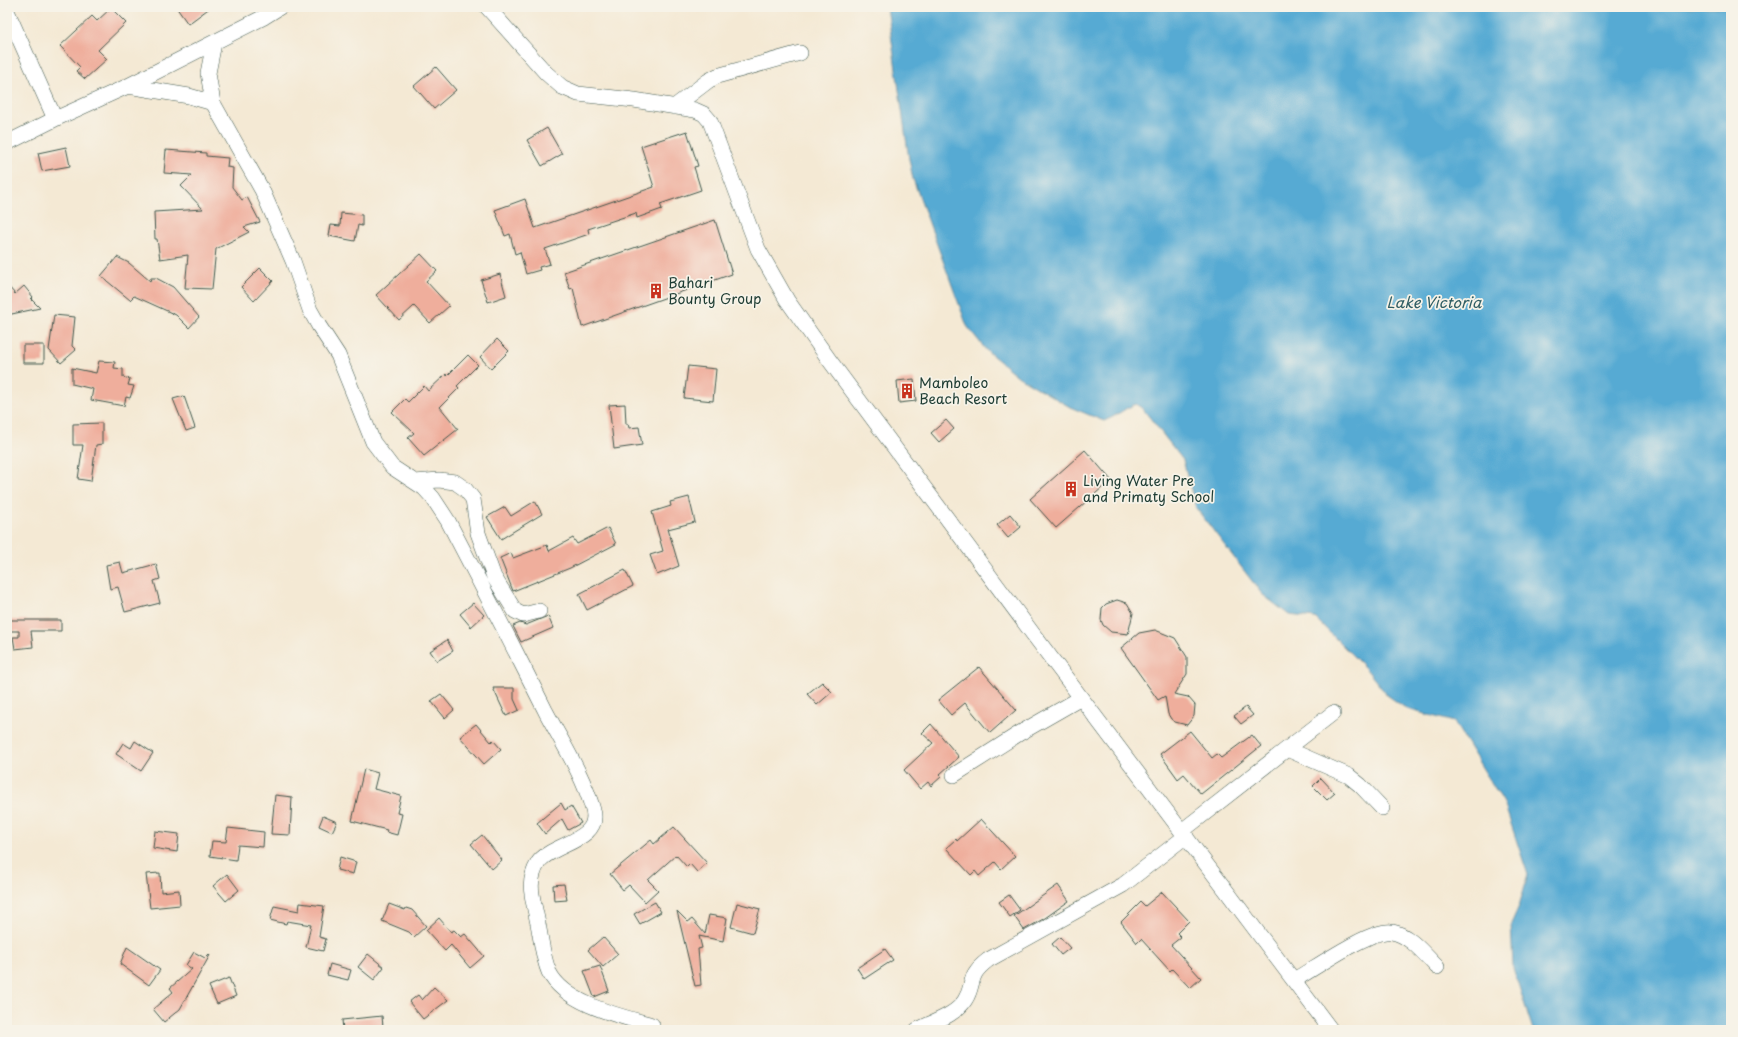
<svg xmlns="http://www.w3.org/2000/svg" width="1738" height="1037" font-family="'Playpen Sans',sans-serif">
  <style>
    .water { fill: #57aad3; stroke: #3b7484 }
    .building { fill: #efae9c }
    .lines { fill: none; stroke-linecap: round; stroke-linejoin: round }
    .minor-casing { stroke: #3f574c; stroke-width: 16 }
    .minor { stroke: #fff; stroke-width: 15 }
    .labels { text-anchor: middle; stroke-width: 3.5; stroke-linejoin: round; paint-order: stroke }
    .poi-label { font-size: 14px; fill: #1f3d34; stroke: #f7f3e8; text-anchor: start }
    .water-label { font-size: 15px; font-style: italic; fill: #305e64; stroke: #f7f3e8 }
  </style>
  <rect width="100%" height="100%" fill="#f7f3e8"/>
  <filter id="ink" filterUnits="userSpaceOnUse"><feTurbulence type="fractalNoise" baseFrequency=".025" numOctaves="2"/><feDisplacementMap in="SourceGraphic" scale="8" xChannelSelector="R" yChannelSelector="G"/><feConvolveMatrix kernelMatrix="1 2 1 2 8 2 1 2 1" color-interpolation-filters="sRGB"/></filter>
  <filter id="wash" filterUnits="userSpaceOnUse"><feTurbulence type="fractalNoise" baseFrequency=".012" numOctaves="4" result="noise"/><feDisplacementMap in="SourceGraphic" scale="16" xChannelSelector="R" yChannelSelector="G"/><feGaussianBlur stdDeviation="0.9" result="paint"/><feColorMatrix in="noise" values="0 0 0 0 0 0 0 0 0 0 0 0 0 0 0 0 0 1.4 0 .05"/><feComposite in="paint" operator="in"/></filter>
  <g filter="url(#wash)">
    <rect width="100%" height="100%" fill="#f4e9d4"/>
    <path class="water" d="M887 7H1731V1030H1533L1513 968 1511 924 1519 906 1528 875 1504 803 1454 722 1407 709 1387 695 1367 670 1315 618 1289 615 1262 594 1196 508 1183 460 1143 409 1136 404C1124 408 1116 417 1104 421L1070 407 1019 377 987 351 967 326 913 179 909 159Z"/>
    <g id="blocks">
      <path class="building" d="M176 7H211L188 24Z
        M111 8 126 23 98 50 107 59 85 79 76 71 80 67 60 46 92 16 97 21Z
        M436 67 456 90 434 109 414 86Z
        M547 128 562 154 542 166 527 140Z
        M687 131 698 166 694 167 701 190 660 204 662 209 637 218 636 213 588 229 589 234 545 249 550 264 539 267 540 270 526 274 520 252 515 254 510 234 505 236 495 210 525 199 535 228 654 187 641 146Z
        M66 147 70 166 42 171 38 153Z
        M166 150 206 153V156L228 158 227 167 233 168 232 187 242 200 247 197 260 222 244 227 249 232 216 249 212 289 185 288 188 255 160 259 157 239H155L154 212 203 209 181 186 192 175 164 173Z
        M341 213 362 215V226L358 225 355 241 329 236 331 225 340 226Z
        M715 220 732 274 582 327 573 288 570 289 564 272Z
        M421 254 437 271 426 281 449 306 430 323 414 306 399 320 376 295Z
        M117 257 129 263 150 281 151 278H156L173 287 199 317 189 328 176 315 134 296 130 300 101 276Z
        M260 268 273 281 254 301 241 287Z
        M500 274 506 296 488 302 481 280Z
        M7 285 15 294 24 286 33 297 31 299 40 308 7 315Z
        M54 315 75 317 72 346 76 350 61 363 49 350Z
        M497 339 509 351 491 369 480 357Z
        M23 345H44V363H23Z
        M468 355 478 365 457 386 459 388 440 407 458 429 424 456 408 438 414 433 392 412 405 399 408 402 424 386 428 391 446 374 447 376Z
        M99 361 115 362 114 368 123 369V377L130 379 128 385 134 386 130 398 126 397 124 406 91 400 93 389 72 384V368L96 373Z
        M688 366 716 369 713 401 684 398Z
        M914 379 916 401 899 403 897 381Z
        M184 396 195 428 186 431 173 399Z
        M625 404 626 424H628L629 428 639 427 642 445 614 449 609 405Z
        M946 420 954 429 939 442 931 433Z
        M102 423V444L96 445 91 481 78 479 83 445H73V424Z
        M1085 450 1111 480 1056 528 1030 499Z
        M689 497 695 522 668 529 679 566 657 575 650 555 663 551 652 512 671 506 670 502Z
        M535 501 542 514 501 539 487 517 505 507 511 516Z
        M1010 514 1021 527 1008 538 997 525Z
        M608 528 616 544 570 568 513 591 500 558 511 553 513 558 547 545 549 551 573 538 577 544Z
        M120 562 123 573 156 564 160 579 154 581 160 603 125 612 118 587 110 589 106 565Z
        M625 570 633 586 587 610 579 594Z
        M1117 600 1127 603 1133 613 1128 634 1111 632 1103 625 1101 620 1102 608 1106 604Z
        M473 603 484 615 471 627 460 614Z
        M548 616 553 628 521 642 513 626 520 623 526 625Z
        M9 620H61V631H31L33 647 15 649 13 637H19V631H9Z
        M1155 630 1175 638 1187 657V674L1174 694 1188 697 1195 705 1194 716 1187 725 1175 722 1171 719 1168 714 1165 696 1158 700 1121 648 1139 633Z
        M447 640 453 651 437 661 430 651Z
        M979 667 1016 710 990 733 965 703 951 715 938 700Z
        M822 682 832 692 817 705 807 694Z
        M493 688H514V699L519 710 506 716Z
        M441 694 454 710 445 718 431 701Z
        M1246 707 1253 715 1241 724 1234 716Z
        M476 724 491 742 493 740 501 749 484 764 460 737Z
        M931 724 959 757 940 774 942 776 931 786 928 782 920 789 904 770 933 743 922 733Z
        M1190 731 1212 758 1217 754 1221 758 1252 735 1261 746 1201 794 1184 774 1178 779 1160 754Z
        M135 741 153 753 141 771 116 754 123 743 131 748Z
        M364 769 378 773 374 789 401 796 397 813 402 814 397 835 386 832 387 830 352 821Z
        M1321 778 1335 793 1327 800 1313 786Z
        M275 795 292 797 290 835 271 834Z
        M561 803 565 810 571 806 581 823 568 830 562 819 545 834 537 823Z
        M323 816 337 822 332 832 319 826Z
        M981 819 1015 856 1001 869 995 862 979 876 975 871 971 875 946 848 956 839 957 841Z
        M674 827 707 863 697 872 690 864 687 867 676 855 648 880 658 890 645 902 629 885 623 890 610 874 651 840 654 844Z
        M228 828 264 832 263 847 238 845 236 860 210 856 212 841 226 842Z
        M155 831 179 834 177 852 153 848Z
        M482 835 502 860 492 869 471 844Z
        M340 857 356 862 353 874 337 870Z
        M160 873 161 892 179 890 180 905 150 908 146 874Z
        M227 874 239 890 226 901 213 886Z
        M564 884 567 900 554 901 553 885Z
        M1058 885 1069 901 1045 918 1024 930 1014 916Z
        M1162 892 1189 921 1177 933 1181 937 1171 945 1201 978 1190 988 1172 969 1170 971 1141 939 1137 943 1121 922 1141 902 1145 906Z
        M1009 895 1020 910 1010 917 999 902Z
        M655 902 661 912 640 924 634 914Z
        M300 903 324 906 319 937 326 939 323 951 306 947 311 925 287 921 286 924 270 920 274 906 299 911Z
        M737 903 760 909 753 933 731 927Z
        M389 904 405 910 406 908 412 910 426 926 414 937 409 932 382 921Z
        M677 911 688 922 692 919 705 934 709 915 727 918 723 941 699 936 702 948 698 949 701 985 695 986Z
        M439 918 451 932 454 930 461 937 465 934 484 956 470 968 451 945 445 951 426 930Z
        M603 937 618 954 603 967 588 950Z
        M1060 937 1070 948 1061 955 1052 944Z
        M127 947 160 970 149 985 120 964Z
        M885 949 893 960 864 979 857 968Z
        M194 952 205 958 209 954 210 955 180 1009 164 1022 153 1009 173 992 170 988 192 969 186 965Z
        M368 954 384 967 374 980 358 967Z
        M330 964 351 970 348 980 327 975Z
        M600 966 609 991 594 997 584 971Z
        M229 978 236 996 217 1004 209 986Z
        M434 987 448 1000 423 1019 409 1002 418 995 422 1000Z
        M382 1016 383 1027 343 1030 342 1020Z"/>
    </g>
  </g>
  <g filter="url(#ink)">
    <use href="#blocks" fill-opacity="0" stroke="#3f574c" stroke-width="1"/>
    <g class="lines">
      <defs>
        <path id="minor" d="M487 7 546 73 562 87 578 94 634 100 695 110 704 114 710 121 758 249 787 300 830 361 1033 634 1331 1030
          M7 11 55 119 128 86 264 17 280 7
          M214 43 208 73 213 103 262 190 293 261 310 310 319 326 338 355 373 442 392 467 424 488 433 498 448 521C481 584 514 648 546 712 562 742 584 777 593 810 602 841 550 844 538 863 526 883 533 898 537 919 541 936 542 956 549 972 565 1004 620 1016 652 1025
          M128 86 189 96 213 103
          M674 107 708 81 717 76 800 53
          M7 143 55 119
          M415 482 439 480 455 482 465 489 473 499 478 533 494 577 515 611 523 615 539 611
          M1287 749 1349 776 1360 785 1382 808
          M954 775 1020 733 1081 698
          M1182 831 1333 713
          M1294 980C1314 969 1371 928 1392 932 1410 935 1425 955 1437 967
          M917 1030C933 1022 956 1015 965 1000 976 982 966 977 988 960L1123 885 1186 836"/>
      </defs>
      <use href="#minor" class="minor-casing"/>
      <use href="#minor" class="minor"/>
    </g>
  </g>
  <defs>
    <symbol id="building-bare" viewBox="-9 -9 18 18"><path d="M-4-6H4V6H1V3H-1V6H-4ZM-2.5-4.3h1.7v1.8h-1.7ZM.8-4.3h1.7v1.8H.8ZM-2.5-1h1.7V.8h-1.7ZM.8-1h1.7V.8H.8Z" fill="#c8321e" stroke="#f7f3e8" stroke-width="2.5" paint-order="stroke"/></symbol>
  </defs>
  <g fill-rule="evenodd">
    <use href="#building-bare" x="645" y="280" width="22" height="22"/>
    <use href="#building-bare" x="896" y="380" width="22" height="22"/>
    <use href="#building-bare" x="1060" y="478" width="22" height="22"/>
  </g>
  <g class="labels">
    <g class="poi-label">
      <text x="668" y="288">Bahari<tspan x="668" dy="16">Bounty Group</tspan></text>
      <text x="919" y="388">Mamboleo<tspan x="919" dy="16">Beach Resort</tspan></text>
      <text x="1083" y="486">Living Water Pre<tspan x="1083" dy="16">and Primaty School</tspan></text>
    </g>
    <g class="water-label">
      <text x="1434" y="308">Lake Victoria</text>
    </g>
  </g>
  <rect width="1738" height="1037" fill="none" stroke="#f7f3e8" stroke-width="24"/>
</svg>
